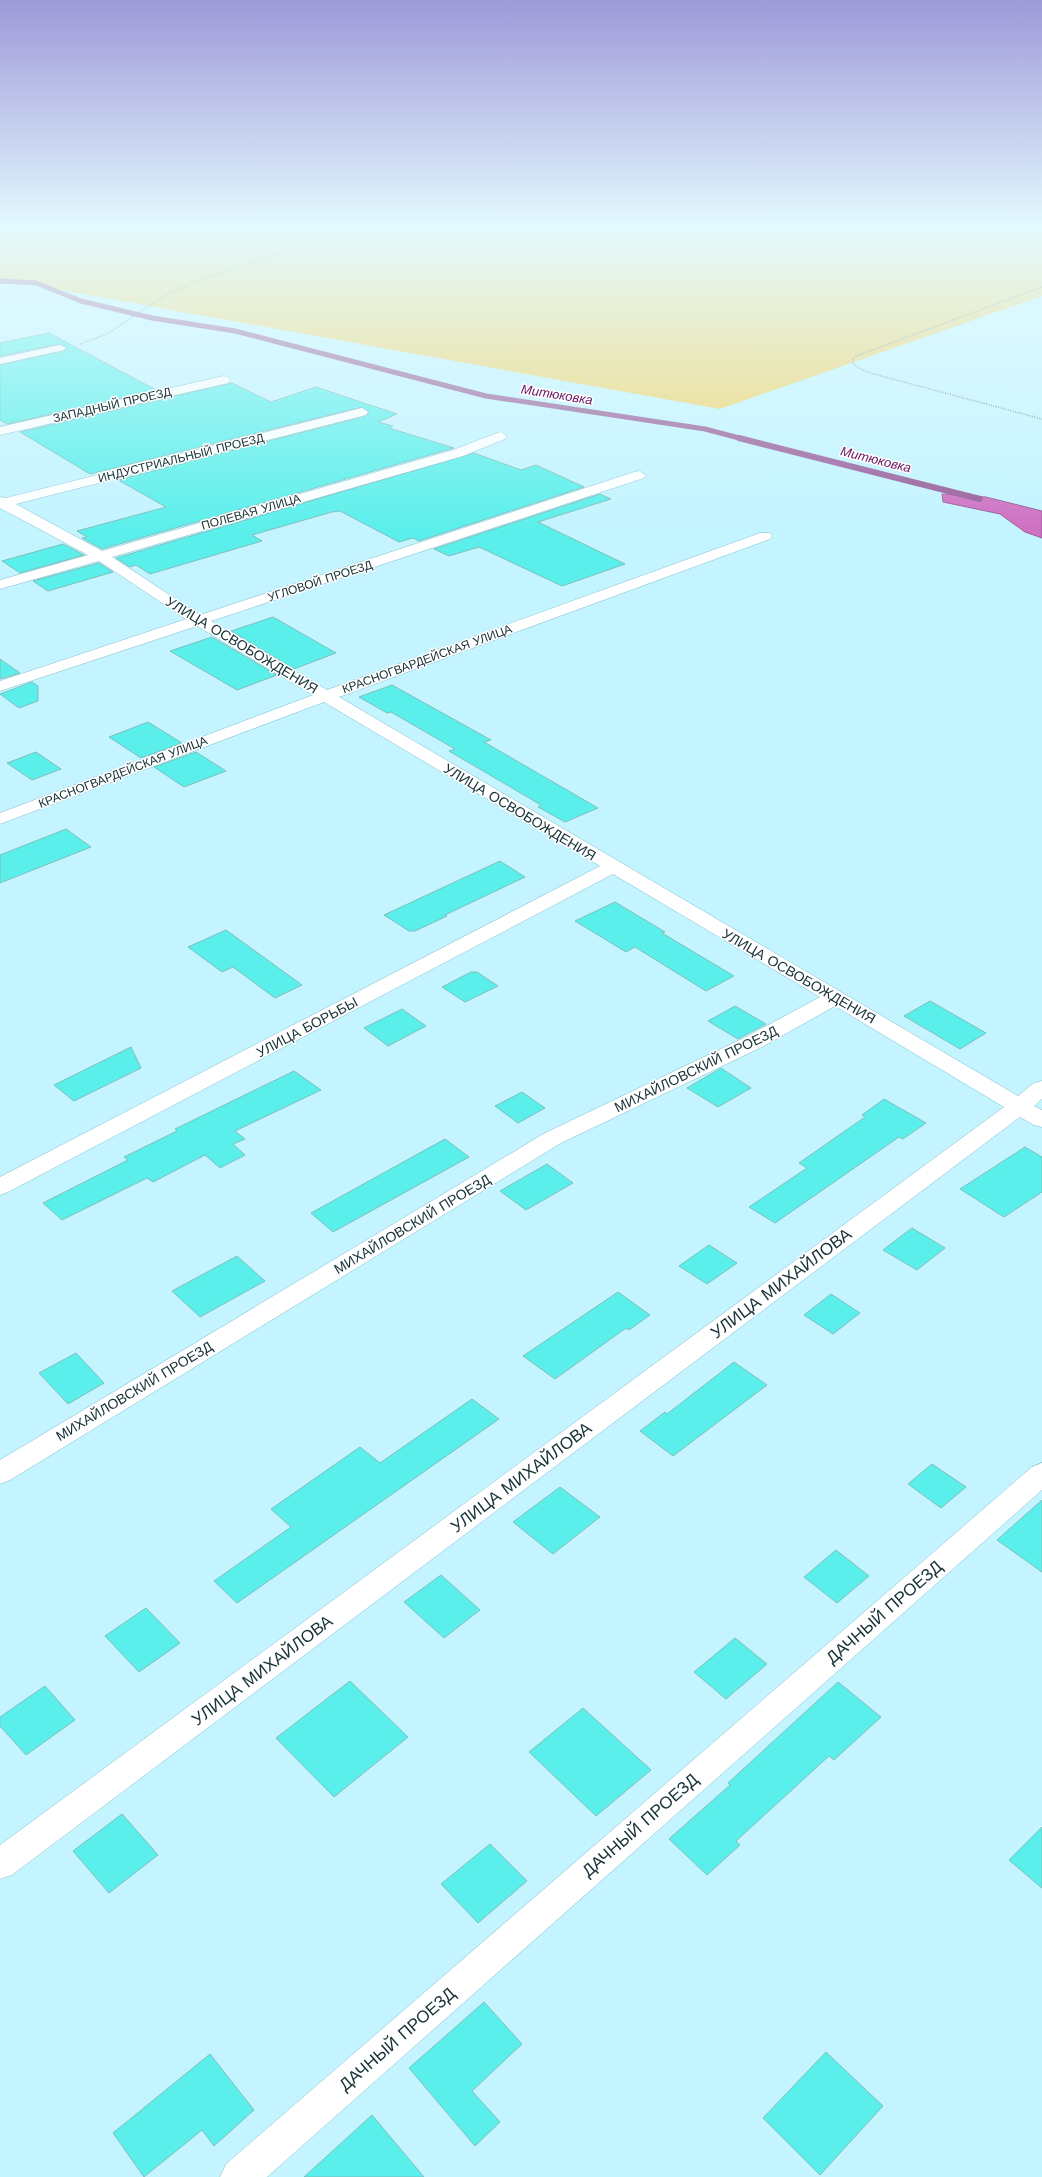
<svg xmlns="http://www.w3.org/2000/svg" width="1042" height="2177" font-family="'Work Sans',sans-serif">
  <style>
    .green { fill: #f2d267 }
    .water { fill: #cf70c2; stroke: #985d98 }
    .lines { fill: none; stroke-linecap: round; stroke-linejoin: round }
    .stream-far1 { stroke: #985d98; stroke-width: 5 }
    .stream { stroke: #985d98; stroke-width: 6 }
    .building { fill: #5befeb; stroke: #7fbfbc }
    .minor-casing { stroke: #81becb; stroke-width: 1 }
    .path { stroke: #668b92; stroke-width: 1.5; stroke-dasharray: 1 1.5; stroke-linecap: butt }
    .minor { fill: #fff; fill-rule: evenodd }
    .labels { text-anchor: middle; stroke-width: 3; stroke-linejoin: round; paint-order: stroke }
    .far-street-label { font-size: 12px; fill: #183237; stroke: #fff }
    .far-water-label { font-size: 13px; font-style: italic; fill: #6a1361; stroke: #fff }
    .street-label { font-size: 14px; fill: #183237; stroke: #fff }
    .near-street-label { font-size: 17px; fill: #183237; stroke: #fff }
  </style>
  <rect width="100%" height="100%" fill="#c3f4ff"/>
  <path class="green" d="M0 226H1042V296L720 409 0 279Z"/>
  <path class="water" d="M942 494 986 497 1042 511V538L1025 532 1000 514 943 502Z"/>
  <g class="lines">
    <path class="stream-far1" d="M0 281 36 283 81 301 152 318 235 331 486 396 705 429 743 439"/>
    <path class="stream" d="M739 438 980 499"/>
  </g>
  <path class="building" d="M49 333 143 383 157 390 7 424 0 420V365L64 351 67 348 60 344 0 356V343Z
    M232 383 271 402 316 387 397 414 378 422 393 426 389 428 454 448 102 549 82 538 87 537 77 531 166 507 118 480 366 416 369 412 362 407 90 474 20 432Z
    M474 453 521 470 536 465 584 487 419 541 413 538 399 542 340 511 332 512 252 535 262 541 150 574 136 565 130 567 116 558Z
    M600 494 611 499 538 522 625 564 562 586 479 547 449 556 434 549Z
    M63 544 84 555 20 573 2 561Z
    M99 563 113 572 48 591 33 581Z
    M273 617 336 653 294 669 231 631Z
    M212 637 277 675 237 690 170 651Z
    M0 659 20 673 0 679Z
    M32 682 38 686V701L19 708 0 694Z
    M392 685 491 740 484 742 598 808 565 822 538 807 541 805 449 751 455 749 391 712 387 713 359 697Z
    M148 722 182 743 141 758 109 737Z
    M36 752 61 769 32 780 7 763Z
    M196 752 226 771 184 787 154 767Z
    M66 829 91 847 0 883V855Z
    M500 861 525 877 445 915 447 916 415 931H409L384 915Z
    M615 902 665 932 662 933 734 976 706 991 635 947 626 952 575 921Z
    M226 930 302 985 275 998 233 967 222 972 188 947Z
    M471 972H477L498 986 465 1002 442 987Z
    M930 1001 986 1033 960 1049 904 1016Z
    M735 1006 766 1024 738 1039 708 1021Z
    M402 1009 426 1026 388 1046 364 1028Z
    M131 1047 141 1068 74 1101 54 1085Z
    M721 1068 751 1088 718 1107 687 1088Z
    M294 1071 321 1090 235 1131 245 1139 233 1144 245 1155 220 1168 205 1155 153 1182 147 1178 62 1220 43 1203 128 1160 124 1157 177 1131 175 1129Z
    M522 1092 545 1108 518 1123 495 1106Z
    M884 1099 926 1123 903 1139 899 1137 775 1223 749 1207 807 1168 799 1163 865 1117 862 1115Z
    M445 1139 469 1157 333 1232 311 1213Z
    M1025 1147 1042 1157V1192L1004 1217 960 1189Z
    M547 1164 573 1183 526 1210 500 1191Z
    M912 1228 945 1248 917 1270 883 1250Z
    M709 1245 737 1263 707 1284 679 1266Z
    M237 1256 265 1281 200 1317 172 1291Z
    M618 1292 650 1315 629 1330 626 1328 555 1379 523 1356Z
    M831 1294 860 1313 833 1334 804 1315Z
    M76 1353 104 1383 68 1404 39 1373Z
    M734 1362 767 1385 673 1456 640 1431 665 1412 667 1414Z
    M472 1399 499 1419 237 1603 214 1581 291 1527 271 1509 360 1447 380 1463Z
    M932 1464 966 1487 941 1508 908 1484Z
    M560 1487 600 1517 553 1554 513 1522Z
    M1042 1500V1572L997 1540Z
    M836 1550 869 1576 837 1603 804 1577Z
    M441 1575 480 1610 444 1638 404 1602Z
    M146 1608 180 1643 139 1672 105 1636Z
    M735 1638 767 1664 726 1699 694 1672Z
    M350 1681 408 1737 334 1797 276 1738Z
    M838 1682 881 1717 834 1760 829 1756 736 1841 740 1845 707 1875 669 1839 730 1785 728 1783Z
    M45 1686 75 1720 26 1755 0 1726V1717Z
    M583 1708 651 1770 596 1816 529 1752Z
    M122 1814 158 1855 109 1893 73 1851Z
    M1042 1827V1888L1009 1860Z
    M490 1844 527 1881 478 1923 441 1884Z
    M484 2002 522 2044 472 2091 500 2122 475 2146 409 2068Z
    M826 2052 883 2106 820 2175 763 2118Z
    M210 2054 254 2110 214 2146 202 2130 144 2177 113 2133Z
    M372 2115 424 2177H304Z"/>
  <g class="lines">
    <defs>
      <path id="minor" d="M60 345 66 348 64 350 0 364V358Z
        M224 376 228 377 230 380 228 383 0 435V427Z
        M362 408 368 412 366 415 16 504 102 551 453 450 497 433 501 432 507 436 505 439 463 456 112 557 200 615 634 472 639 471 646 475 644 478 211 621 327 690 760 533H770L772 536 770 539 339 697 1018 1096 1034 1083 1042 1081V1099L1034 1106 1042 1110V1127L1034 1125 1020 1117 12 1875 0 1879V1845L1004 1107 835 1006 764 1046 561 1143 10 1480 0 1484V1460L545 1133 748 1036 820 997 613 874 8 1192 0 1195V1177L600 866 324 702 0 824V813L313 695 197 626 0 691V681L186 619 99 561 0 589V580L88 555 0 508V497L6 498Z
        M1042 1463V1490L267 2177H220L226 2164 1032 1467Z"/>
    </defs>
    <use href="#minor" class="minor-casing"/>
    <path class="path" d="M1042 287 856 356 852 360 854 365 867 372 1042 419
      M80 344 107 334 161 298 196 281 249 263 379 226"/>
    <use href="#minor" class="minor"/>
  </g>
  <linearGradient id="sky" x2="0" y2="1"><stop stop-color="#9e99d9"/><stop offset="0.43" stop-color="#e4faff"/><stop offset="1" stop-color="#e4faff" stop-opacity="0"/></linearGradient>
  <rect width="1042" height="531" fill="url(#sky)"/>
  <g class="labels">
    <g class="far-street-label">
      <text transform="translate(112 405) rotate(-13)" y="4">ЗАПАДНЫЙ ПРОЕЗД</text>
      <text transform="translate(181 458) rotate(-14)" y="4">ИНДУСТРИАЛЬНЫЙ ПРОЕЗД</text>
      <text transform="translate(251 512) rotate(-16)" y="4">ПОЛЕВАЯ УЛИЦА</text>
      <text transform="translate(320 581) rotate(-18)" y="4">УГЛОВОЙ ПРОЕЗД</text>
      <text transform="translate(427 659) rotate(-20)" y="4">КРАСНОГВАРДЕЙСКАЯ УЛИЦА</text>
      <text transform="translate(123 772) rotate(-21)" y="4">КРАСНОГВАРДЕЙСКАЯ УЛИЦА</text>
    </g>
    <g class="far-water-label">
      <text transform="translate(557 394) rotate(9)" y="5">Митюковка</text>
      <text transform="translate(876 459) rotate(14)" y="5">Митюковка</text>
    </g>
    <g class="street-label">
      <text transform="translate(242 645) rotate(31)" y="5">УЛИЦА ОСВОБОЖДЕНИЯ</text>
      <text transform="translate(520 812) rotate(31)" y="5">УЛИЦА ОСВОБОЖДЕНИЯ</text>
      <text transform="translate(799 976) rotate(30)" y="5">УЛИЦА ОСВОБОЖДЕНИЯ</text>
      <text transform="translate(307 1027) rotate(-28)" y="5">УЛИЦА БОРЬБЫ</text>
      <text transform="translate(696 1069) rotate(-26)" y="5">МИХАЙЛОВСКИЙ ПРОЕЗД</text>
      <text transform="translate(412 1224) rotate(-31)" y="5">МИХАЙЛОВСКИЙ ПРОЕЗД</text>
      <text transform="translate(134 1391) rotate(-31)" y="5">МИХАЙЛОВСКИЙ ПРОЕЗД</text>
    </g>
    <g class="near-street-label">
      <text transform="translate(781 1283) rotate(-37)" y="6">УЛИЦА МИХАЙЛОВА</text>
      <text transform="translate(521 1477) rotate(-37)" y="6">УЛИЦА МИХАЙЛОВА</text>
      <text transform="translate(884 1612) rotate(-41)" y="6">ДАЧНЫЙ ПРОЕЗД</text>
      <text transform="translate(262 1670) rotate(-37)" y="6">УЛИЦА МИХАЙЛОВА</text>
      <text transform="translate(640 1825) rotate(-41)" y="6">ДАЧНЫЙ ПРОЕЗД</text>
      <text transform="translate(397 2039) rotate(-41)" y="6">ДАЧНЫЙ ПРОЕЗД</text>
    </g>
  </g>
</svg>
